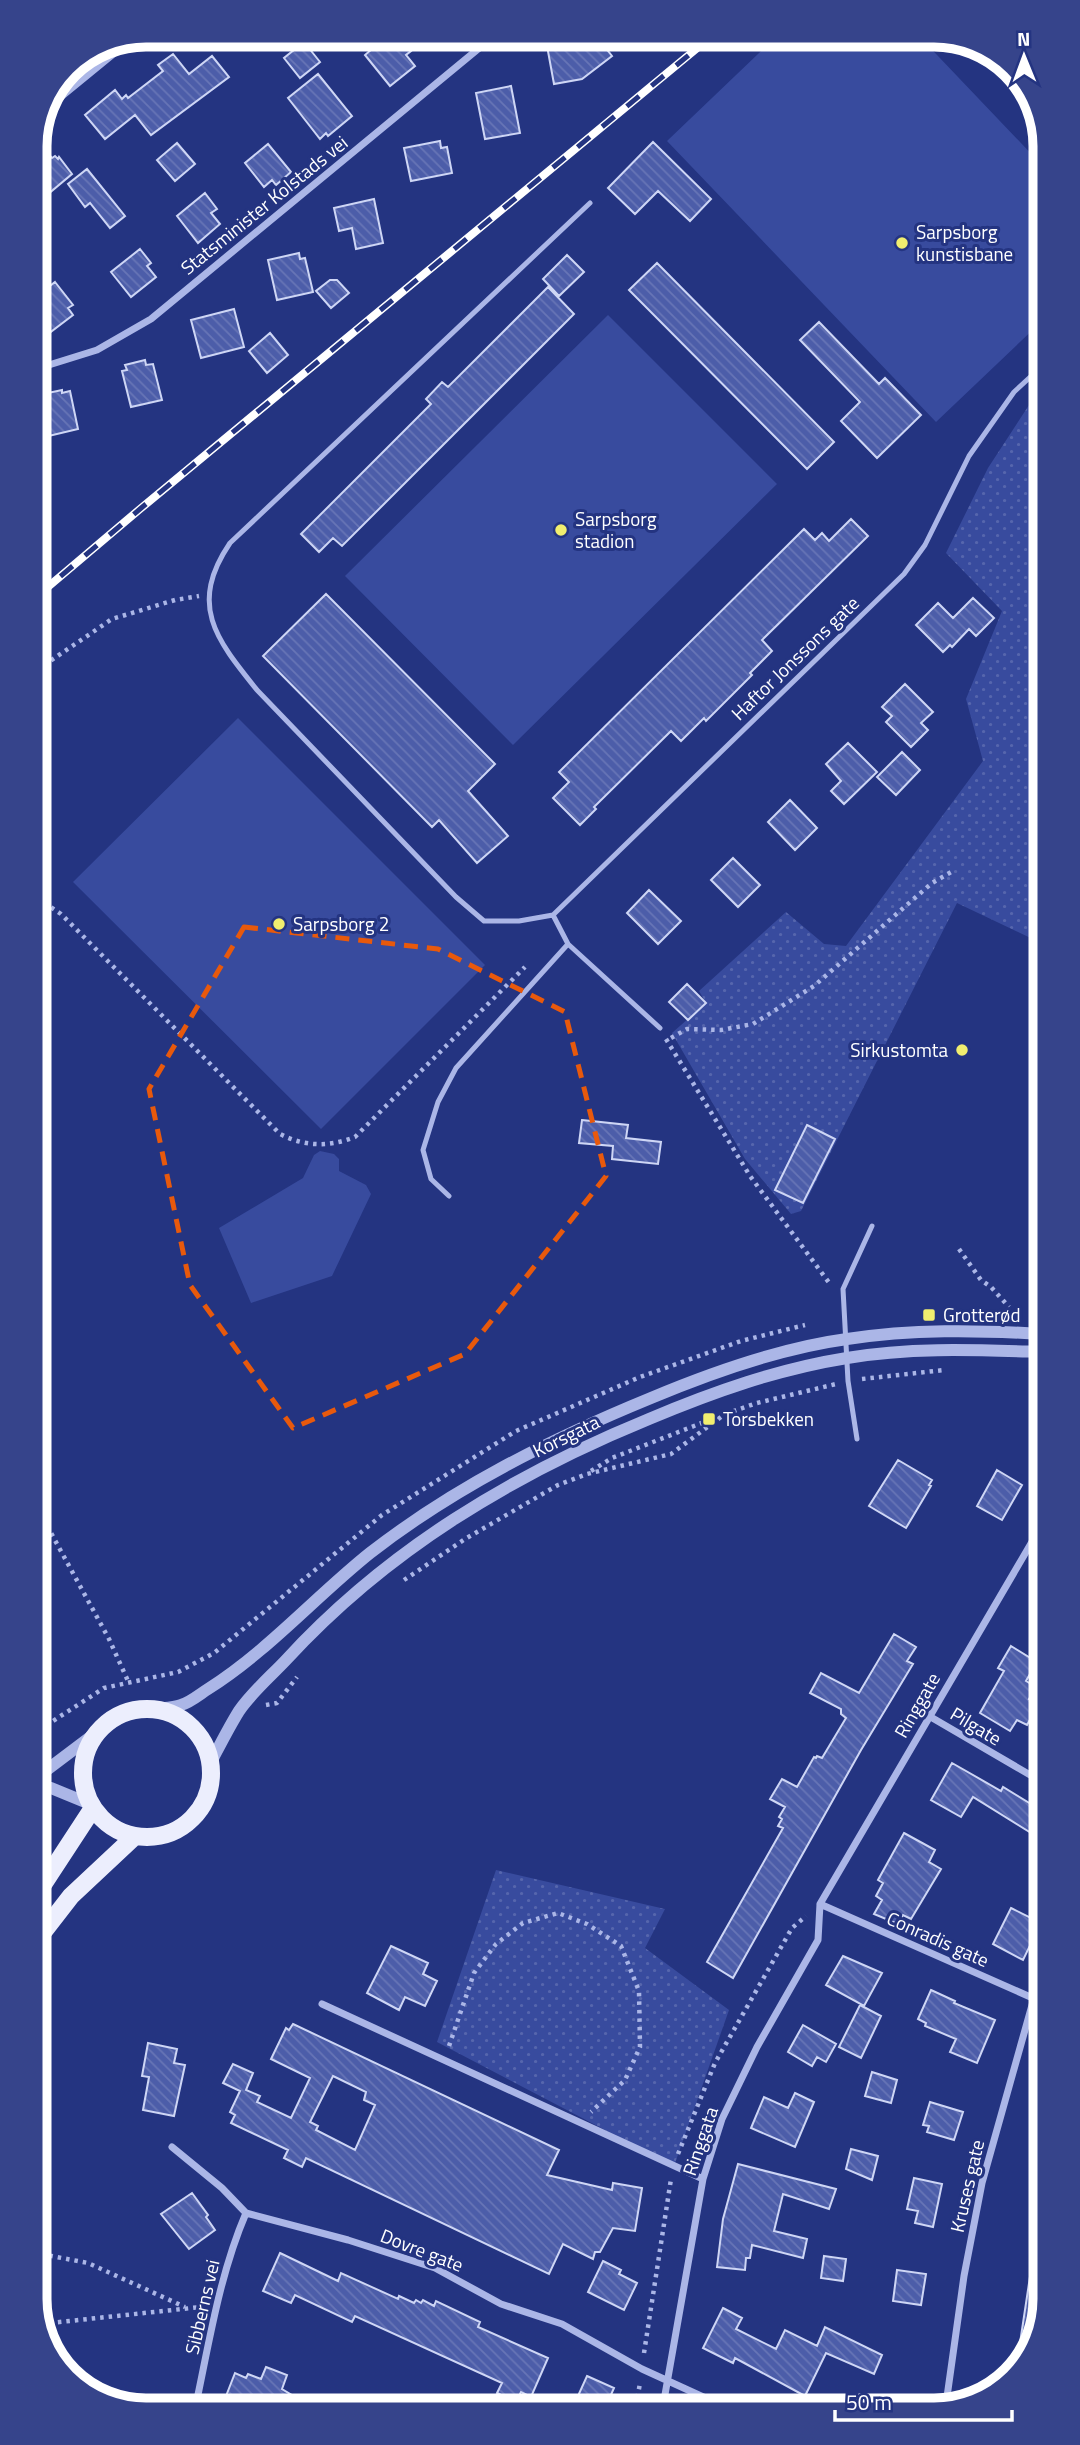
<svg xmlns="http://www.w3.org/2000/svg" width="1080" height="2445" font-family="'Titillium Web',sans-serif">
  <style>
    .green { fill: #384b9e }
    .park { fill: url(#park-dots) }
    .building { fill: url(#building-back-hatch); stroke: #ced6f5; stroke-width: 2; fill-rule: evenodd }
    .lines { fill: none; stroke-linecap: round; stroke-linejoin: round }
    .path { stroke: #abb6e7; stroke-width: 4.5; stroke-dasharray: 3.5 5; stroke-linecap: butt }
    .service { stroke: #abb6e7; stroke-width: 5 }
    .minor { stroke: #abb6e7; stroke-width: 7 }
    .tertiary { stroke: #abb6e7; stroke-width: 12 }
    .primary { stroke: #eceefd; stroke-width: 18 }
    .rail-casing { stroke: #fff; stroke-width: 8 }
    .rail { stroke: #243481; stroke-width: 5; stroke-dasharray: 16; stroke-linecap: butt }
    .marked { fill: none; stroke: #e8590c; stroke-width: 5; stroke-dasharray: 14 9; stroke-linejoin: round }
    .poi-dot { fill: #f1ee6f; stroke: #243481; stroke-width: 2.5 }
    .labels { text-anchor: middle; stroke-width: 6; stroke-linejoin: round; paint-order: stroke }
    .street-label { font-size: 19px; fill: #fff; stroke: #243481 }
    .poi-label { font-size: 19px; fill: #fff; stroke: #243481; text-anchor: start }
    .rim { fill: none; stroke: #fff; stroke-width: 9 }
  </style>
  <defs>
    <pattern id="park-dots" width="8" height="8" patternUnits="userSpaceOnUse" patternTransform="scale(1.75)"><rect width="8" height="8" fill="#384b9e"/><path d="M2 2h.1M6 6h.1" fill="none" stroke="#5666ad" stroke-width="1.8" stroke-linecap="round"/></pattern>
    <pattern id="building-back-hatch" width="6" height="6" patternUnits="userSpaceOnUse" patternTransform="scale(1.75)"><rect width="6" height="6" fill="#4c5da9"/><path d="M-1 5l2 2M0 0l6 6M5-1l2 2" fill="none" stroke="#6775b6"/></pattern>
  </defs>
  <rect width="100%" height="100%" fill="#243481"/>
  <path class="green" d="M778 35H918L1039 162 1040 323 936 422 667 141Z
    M608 315 777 484 513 745 345 576Z
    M238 718 485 965 321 1129 73 882Z
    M320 1151 334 1154 339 1159V1171L366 1185 371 1194 332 1276 251 1303 219 1228 303 1178 314 1155Z"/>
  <path class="park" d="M1040 396 1041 943 957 903 801 1211 791 1214 745 1159 672 1033 706 1003 699 991 786 912 824 944 846 946 983 761 966 699 1002 611 946 553 988 468 1031 402Z
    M496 1870 665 1909 645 1948 729 2010 674 2166 437 2042Z"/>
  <path class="building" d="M388 35H398L411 51 406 55 415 66 390 86 365 55Z
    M545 35H580L582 49 598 38 612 56 582 79 554 84Z
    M304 42 320 62 300 78 284 58Z
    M173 54 189 74 212 56 229 77 151 135 135 115 105 139 85 115 115 90 122 99 126 95 128 98 163 71 158 65Z
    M318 74 352 116 328 136 326 133 320 139 288 98Z
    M511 86 520 133 485 139 476 93Z
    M36 138 52 158 55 156 58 159 59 157 72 174 35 205Z
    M440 141 441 148 447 147 452 173 411 181 404 148Z
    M653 142 711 199 690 221 658 191 635 214 608 188Z
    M177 143 195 164 175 181 157 160Z
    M268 144 291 172 276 185 272 180 264 187 245 163Z
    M87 169 125 216 110 228 90 203 85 207 68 184Z
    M205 193 217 209 211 213 220 224 198 243 177 216Z
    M374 199 383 243 356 249 352 228 339 231 334 208Z
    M140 249 151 263 147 266 156 277 131 297 111 272Z
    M299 253 300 259 305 258 313 292 277 300 268 260Z
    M567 255 584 272 559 296 543 279Z
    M657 263 834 442 807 469 629 290Z
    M330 280H337L349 293 331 308 316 291Z
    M55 282 73 305 68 308 73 315 48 334 36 318V297Z
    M548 287 574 314 342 546 333 538 319 552 301 534 431 404 426 399 442 382 448 387Z
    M234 309 244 347 201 358 191 320Z
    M819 322 879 384 885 378 921 415 877 458 841 421 860 402 800 340Z
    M270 333 288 355 267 373 249 351Z
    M145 360 146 365 153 364 162 400 131 407 122 371 127 370 125 365Z
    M62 390V393L70 391 78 429 36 439V399L43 397V394Z
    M851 519 868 536 762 640 772 651 750 673 752 675 706 721 704 718 681 741 671 731 594 807 596 809 580 825 553 798 569 782 559 772 804 529 815 540 822 533 829 541Z
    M326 594 495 764 468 791 508 836 477 863 439 820 432 827 263 656Z
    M973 598 994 618 976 636 969 629 952 647 950 645 943 652 916 625 938 603 953 618Z
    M905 684 933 712 921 723 928 730 911 747 886 722 892 716 882 707Z
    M848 743 877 772 844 804 831 791 841 781 826 764Z
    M902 752 920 770 896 795 877 777Z
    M790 800 817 828 795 850 768 822Z
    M733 858 760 885 738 907 711 880Z
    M649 890 681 921 658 944 627 913Z
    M687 984 706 1003 688 1020 669 1002Z
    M582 1120 628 1125 626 1138 661 1142 658 1164 612 1159 613 1146 579 1143Z
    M807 1125 835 1139 803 1203 775 1190Z
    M898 1460 932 1480 929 1485 931 1486 906 1528 869 1506Z
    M997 1470 1022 1485 1002 1520 977 1506Z
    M894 1634 916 1647 907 1661 913 1664 861 1750 733 1978 707 1962 783 1828 778 1826 782 1819 779 1817 785 1807 770 1799 782 1779 797 1787 814 1757 816 1758 817 1756 822 1758 846 1718 841 1714V1709L810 1693 821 1673 859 1693Z
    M1011 1646 1037 1662 1026 1681 1036 1687 1029 1699 1039 1704 1027 1725 1017 1720 1010 1731 980 1713 1004 1671 998 1668Z
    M952 1763 1001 1791 1003 1787 1044 1812V1841L973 1797 961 1817 931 1800Z
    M904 1833 935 1850 929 1862 941 1869 911 1919 903 1915 898 1924 874 1914 882 1900 876 1896 883 1883 878 1880Z
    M1011 1908 1041 1923 1023 1960 993 1944Z
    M391 1946 428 1963 423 1974 437 1981 425 2006 405 1997 399 2010 367 1993Z
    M843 1956 882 1973 864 2006 826 1985Z
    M931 1990 955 2001 954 2003 995 2020 977 2063 950 2052 956 2039 925 2026 926 2023 918 2019Z
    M860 2005 881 2016 861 2058 839 2047Z
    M293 2024 559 2150 547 2175 612 2190 613 2183 642 2188 635 2231 613 2228 600 2252H595L593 2259 563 2244 549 2274 306 2158 302 2167 284 2158 288 2150 231 2123 235 2115 230 2112 240 2091 223 2083 233 2064 253 2073 246 2090 260 2096 257 2102 291 2118 310 2078 271 2059 286 2028 289 2030ZM333 2076 366 2092 364 2100 375 2105 355 2150 316 2130 318 2126 310 2122Z
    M803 2025 836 2044 826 2062 817 2057 812 2066 788 2052Z
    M148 2043 177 2049 174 2063 185 2065 174 2116 143 2110 149 2077 142 2076Z
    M872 2072 897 2080 891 2103 865 2096Z
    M795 2093 814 2102 795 2147 751 2128 764 2097 788 2108Z
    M930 2102 963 2112 954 2140 927 2132 929 2126 923 2125Z
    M851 2149 878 2156 872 2180 846 2169Z
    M738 2164 836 2189 829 2209 783 2194 774 2231 807 2239 803 2258 752 2245 750 2258H746L745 2270 717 2267 723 2219Z
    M914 2178 942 2184 933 2227 915 2223 918 2211 907 2209Z
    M192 2193 208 2215 206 2217 215 2230 189 2249 161 2214Z
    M1034 2250 1045 2251V2300L1030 2345 1020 2343Z
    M280 2253 338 2281 341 2273 398 2299 399 2296 414 2303 416 2300 421 2303 423 2300 434 2306 436 2301 480 2322 478 2327 548 2358 531 2397 521 2392 516 2402 497 2393 502 2383 355 2316 352 2322 295 2295 291 2303 263 2291Z
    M824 2256 846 2259 843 2281 821 2278Z
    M603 2261 621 2270 619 2274 637 2283 624 2310 588 2292Z
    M897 2270 926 2274 921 2305 893 2301Z
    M723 2308 742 2318 736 2329 776 2349 785 2330 817 2346 825 2327 882 2355 874 2374 826 2353 805 2396 735 2358 733 2363 703 2348Z
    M266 2367 287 2375 282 2389 315 2409H221L235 2373 246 2378 248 2374 261 2379Z
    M587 2376 614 2388 606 2406 573 2407Z"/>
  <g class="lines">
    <path class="path" d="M37 670 112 619 175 600 199 596
      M37 898 61 914 280 1134C305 1147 329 1147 355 1137L525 967
      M671 1038 687 1029 721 1030 753 1024 814 986 932 883 953 871
      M666 1039 750 1176 830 1284
      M959 1249 981 1280 991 1287 1009 1307
      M862 1379 944 1370
      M591 1471 612 1458 717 1417
      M39 1511 109 1639 128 1681
      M404 1580 465 1539 558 1485 587 1474 671 1454 725 1414 757 1403 836 1384
      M266 1705 277 1703 297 1677
      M39 1730 104 1688 178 1672 214 1653 382 1515 516 1431 640 1377 741 1341 805 1325
      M449 2046 474 1973 496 1944 523 1923 558 1913 587 1924 621 1946 639 1991 640 2047 625 2080 591 2112
      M678 2154 715 2063 792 1928 806 1916
      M41 2254 88 2263 185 2307
      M41 2324 201 2307
      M644 2353 671 2179
      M636 2406 640 2383"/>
    <path class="service" d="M553 915 519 921H484L456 897 257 690C216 639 188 605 230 543L590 203
      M568 944 553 915 904 574 925 545 969 456 1014 392 1040 368
      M449 1196 431 1179 423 1150 438 1102 456 1068 568 944 660 1028
      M857 1439 848 1381 843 1289 872 1226"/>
    <path class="minor" d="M51 105 128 42
      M36 369 97 350 151 319 495 35
      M929 1716 1044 1783
      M820 1904 1044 2003
      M322 2004 703 2179
      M172 2147 222 2188 246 2213 348 2240 435 2268 501 2304 562 2324 642 2369 723 2406
      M946 2404 964 2276 982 2183 1034 1998 1044 1981
      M663 2406 703 2179 722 2119 757 2047 818 1940 820 1904 1043 1523
      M195 2409C209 2344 219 2276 246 2213"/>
    <path class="tertiary" d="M155 1709C163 1708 174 1708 181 1705 191 1702 200 1694 208 1689 268 1651 315 1597 370 1553 455 1487 551 1439 651 1398 713 1372 780 1348 847 1339 912 1329 977 1330 1042 1334
      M211 1762C220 1745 229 1727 239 1711 252 1692 271 1676 286 1660 387 1550 512 1475 649 1419 713 1392 778 1369 847 1358 911 1347 977 1350 1042 1352
      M40 1775 97 1732
      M40 1787 51 1788 90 1804"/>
    <path class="primary" d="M83 1773a64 64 0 1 1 128 0a64 64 0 1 1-128 0Z
      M40 1889 93 1808
      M40 1936 71 1896 134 1837"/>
    <defs>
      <path id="rail" d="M36 597 140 509 713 35"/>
    </defs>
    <use href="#rail" class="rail-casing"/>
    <use href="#rail" class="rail"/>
  </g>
  <path class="marked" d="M244 927 438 949 565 1012 606 1176 465 1354 293 1428 190 1285 149 1089Z"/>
  <g class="poi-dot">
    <circle cx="902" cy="243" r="7"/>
    <circle cx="561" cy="530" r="7"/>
    <circle cx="279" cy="924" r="7"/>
    <circle cx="962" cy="1050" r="7"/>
    <rect x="922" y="1308" width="14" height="14" rx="3.5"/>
    <rect x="702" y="1412" width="14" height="14" rx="3.5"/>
  </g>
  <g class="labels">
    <g class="street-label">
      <text transform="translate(264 205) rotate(-39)" y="7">Statsminister Kolstads vei</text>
      <text transform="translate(795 658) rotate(-44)" y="7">Haftor Jonssons gate</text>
      <text transform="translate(566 1436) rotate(-26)" y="7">Korsgata</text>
      <text transform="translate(917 1705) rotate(-60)" y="7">Ringgate</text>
      <text transform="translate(976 1726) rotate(31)" y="7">Pilgate</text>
      <text transform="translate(938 1939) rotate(24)" y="7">Conradis gate</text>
      <text transform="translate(700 2141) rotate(-71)" y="7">Ringgata</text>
      <text transform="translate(967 2186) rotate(-77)" y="7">Kruses gate</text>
      <text transform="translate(422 2250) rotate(21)" y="7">Dovre gate</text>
      <text transform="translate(202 2307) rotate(-77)" y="7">Sibberns vei</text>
    </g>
    <g class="poi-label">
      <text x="916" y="239">Sarpsborg<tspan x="916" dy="22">kunstisbane</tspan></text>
      <text x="575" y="526">Sarpsborg<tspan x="575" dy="22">stadion</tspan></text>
      <text x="293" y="931">Sarpsborg 2</text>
      <text x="948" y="1057" text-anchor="end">Sirkustomta</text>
      <text x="943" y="1322">Grotterød</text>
      <text x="723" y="1426">Torsbekken</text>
    </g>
  </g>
  <path d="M0 0H1080V2445H0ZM146 47H934A99 99 0 0 1 1033 146V2299A99 99 0 0 1 934 2398H146A99 99 0 0 1 47 2299V146A99 99 0 0 1 146 47Z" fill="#36448b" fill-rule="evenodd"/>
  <path class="rim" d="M146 47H934A99 99 0 0 1 1033 146V2299A99 99 0 0 1 934 2398H146A99 99 0 0 1 47 2299V146A99 99 0 0 1 146 47Z"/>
  <g transform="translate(1024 56) rotate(359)" stroke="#243481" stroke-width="5" paint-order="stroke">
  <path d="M0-5L12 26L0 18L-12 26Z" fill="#ffffff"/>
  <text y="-10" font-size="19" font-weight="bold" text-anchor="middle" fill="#ffffff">N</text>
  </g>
  <path d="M835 2410v10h177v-10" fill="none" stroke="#ffffff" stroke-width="3.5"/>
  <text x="846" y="2410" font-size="21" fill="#ffffff" stroke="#243481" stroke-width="5" paint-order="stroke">50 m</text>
</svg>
